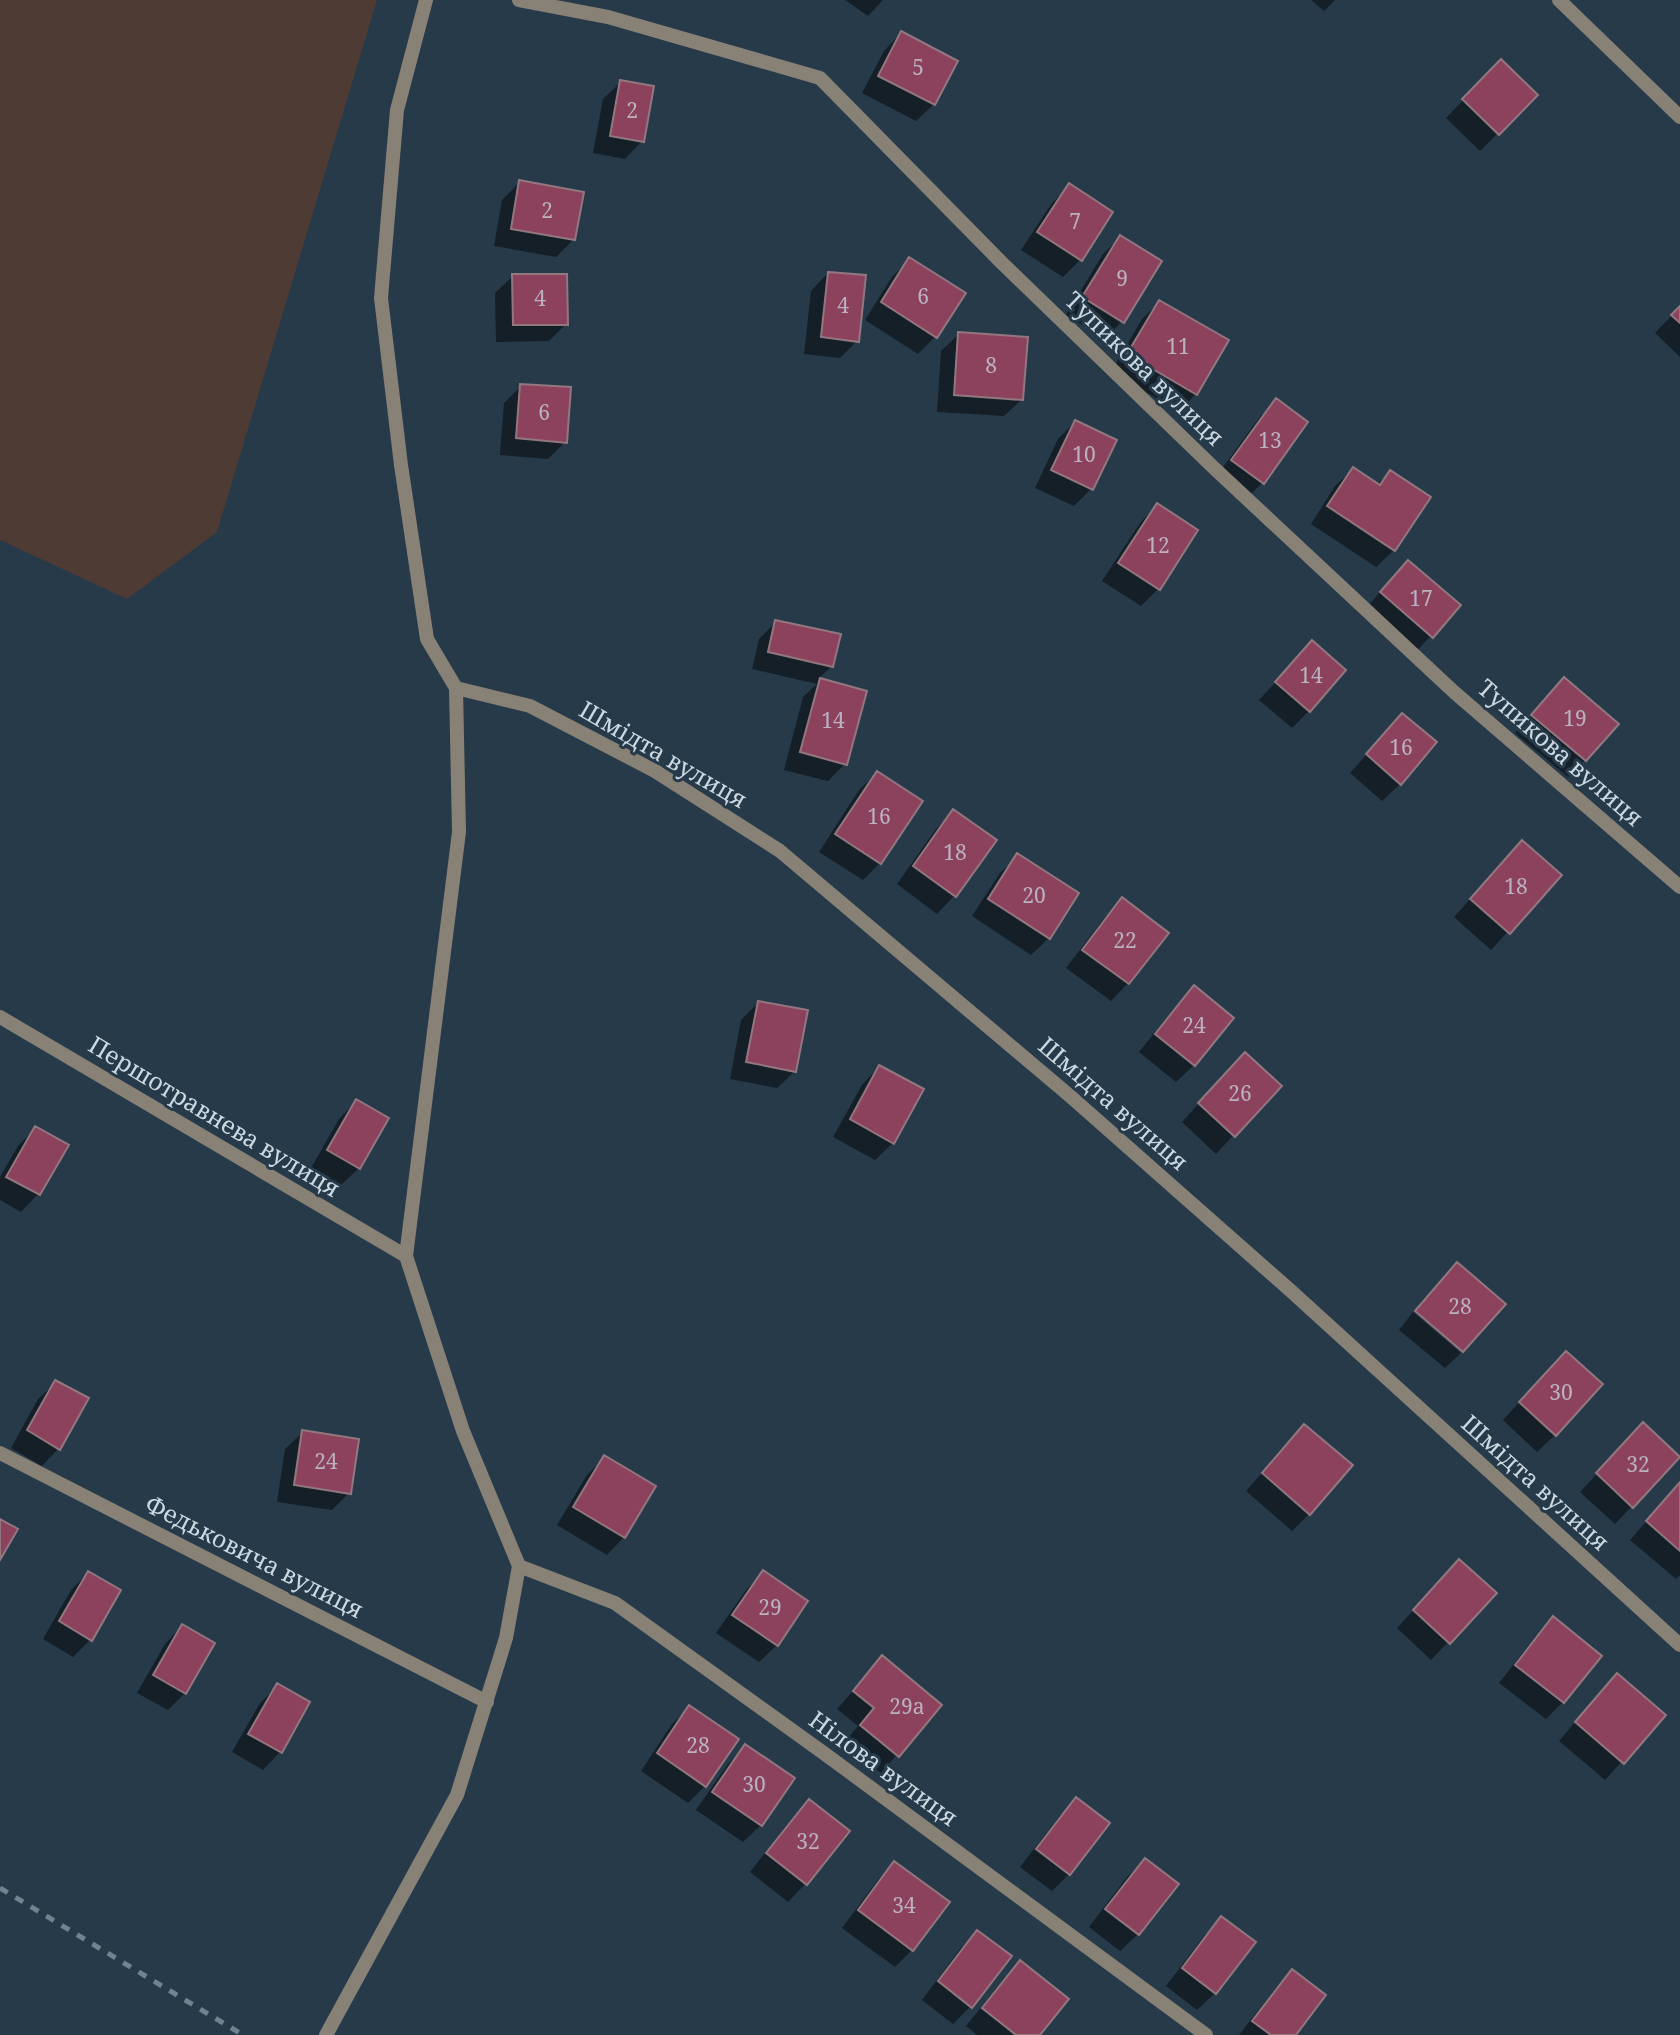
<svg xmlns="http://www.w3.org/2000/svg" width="1680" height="2035" font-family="'Noto Serif',serif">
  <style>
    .industrial { fill: #4e3b34 }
    .shadow { fill: #0007 }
    .building { fill: #8c425d; stroke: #93777f; stroke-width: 2 }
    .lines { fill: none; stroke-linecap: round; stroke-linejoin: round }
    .minor { stroke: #878176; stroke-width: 14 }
    .rail { stroke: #728390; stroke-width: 5; stroke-dasharray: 9 9; stroke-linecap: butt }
    .labels { text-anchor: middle; stroke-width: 6; stroke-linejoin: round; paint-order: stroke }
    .number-label { font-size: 21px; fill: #bbb2c0 }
    .street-label { font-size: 24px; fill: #cbd8e1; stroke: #263a4a }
  </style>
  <rect width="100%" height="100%" fill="#263a4a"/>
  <path class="industrial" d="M0 0H377L217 532 127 599 0 540Z"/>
  <path class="shadow" d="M845 0H883L868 16Z
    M1311 0H1335L1324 11Z
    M901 33 934 104 916 121 862 93 884 51Z
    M1501 61 1536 95 1480 151 1446 118Z
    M621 82 642 141 625 159 593 153 603 99Z
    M520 182 574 239 556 257 494 246 502 200Z
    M1069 186 1080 260 1063 277 1021 250 1052 203Z
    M1121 237 1122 321 1105 339 1066 315 1103 254Z
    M910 259 963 293 935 337 918 354 865 320 892 277Z
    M828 273 857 341 840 358 804 354 811 291Z
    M513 276 566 324 549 341 496 342 495 293Z
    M1160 302 1196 394 1179 411 1111 372 1142 319Z
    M1680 307V357L1655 333Z
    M959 334 1022 399 1004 416 937 412 941 351Z
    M521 386 565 442 548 459 500 455 504 403Z
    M1276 400 1263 482 1245 500 1215 478 1259 418Z
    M1075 422 1091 489 1074 506 1035 488 1058 439Z
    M1353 469 1377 485 1390 472 1394 550 1376 567 1311 524 1335 486Z
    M1157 505 1159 588 1141 606 1102 581 1140 523Z
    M1391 579 1459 605 1414 654 1364 611Z
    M776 622 832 666 818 679 864 692 845 764 828 781 784 770 803 697 817 684 752 669 759 639Z
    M1312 642 1309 711 1292 728 1259 700Z
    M1564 679 1585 760 1568 777 1515 733Z
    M1402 715 1400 784 1382 801 1350 773Z
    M877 773 880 863 863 880 819 852 859 790Z
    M954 811 994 840 954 896 937 914 897 884 936 829Z
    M1522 842 1559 875 1491 950 1454 917Z
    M1018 856 1049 938 1031 955 972 916 1000 873Z
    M1122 900 1166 933 1128 983 1111 1001 1066 968 1105 917Z
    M1194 988V1065L1176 1082 1139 1052 1177 1005Z
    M758 1003 795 1071 777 1088 730 1079 741 1020Z
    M879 1067 893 1143 875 1160 833 1137 862 1085Z
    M1227 1072 1279 1086 1216 1154 1182 1122Z
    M356 1101 359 1168 341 1185 311 1168 339 1119Z
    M36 1128 66 1145 38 1194 21 1212 0 1200V1177L18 1146Z
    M1413 1312 1461 1353 1445 1368 1399 1330Z
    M1549 1370 1555 1435 1537 1452 1503 1420Z
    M56 1382 59 1448 42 1466 11 1448 38 1399Z
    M1304 1426 1309 1514 1292 1531 1246 1491Z
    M303 1432 349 1493 332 1510 277 1502 285 1449Z
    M1626 1442 1632 1506 1615 1524 1580 1492Z
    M604 1458 624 1537 607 1555 557 1525 587 1475Z
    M1680 1483V1575L1676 1579 1630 1540Z
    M88 1573 91 1639 73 1657 43 1639 71 1590Z
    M763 1573 777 1645 759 1662 716 1633 746 1590Z
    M1442 1579 1448 1642 1431 1660 1397 1628Z
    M1554 1619 1563 1702 1546 1719 1499 1683 1536 1636Z
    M182 1626 185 1693 168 1710 137 1693 165 1644Z
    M882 1658 940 1705 881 1773 844 1743 858 1726 837 1709Z
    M278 1686 308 1703 280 1752 263 1770 232 1752 260 1703Z
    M1600 1693 1664 1715 1605 1780 1559 1741Z
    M690 1707 705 1786 688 1803 641 1771 672 1724Z
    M745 1747 761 1825 743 1842 696 1810 728 1764Z
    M1076 1799 1069 1874 1052 1891 1020 1867 1059 1817Z
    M809 1802 847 1832 805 1884 788 1902 750 1872 792 1819Z
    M1145 1860 1176 1884 1138 1934 1120 1951 1089 1927 1127 1877Z
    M894 1863 912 1950 895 1967 842 1928 877 1881Z
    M1222 1919 1215 1993 1197 2010 1166 1986 1204 1936Z
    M978 1932 971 2006 953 2024 922 2000 960 1949Z
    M1020 1963 1038 2035H977L966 2026 1003 1980Z
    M1292 1971 1293 2035H1239L1275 1989Z"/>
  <path class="building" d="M901 31 958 61 935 105 878 76Z
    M1501 59 1538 95 1499 135 1462 99Z
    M620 80 654 86 644 142 610 136Z
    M519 180 584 192 575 240 511 229Z
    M1069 183 1113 212 1082 261 1037 232Z
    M1120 235 1162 261 1124 323 1082 297Z
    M909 257 966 293 937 338 881 302Z
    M828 272 866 275 859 342 821 337Z
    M512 274H567L568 325H513Z
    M1159 300 1229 340 1197 395 1127 354Z
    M1680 306V323L1671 315Z
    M958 332 1028 337 1023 400 954 395Z
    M520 384 571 387 567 443 516 438Z
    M1276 398 1308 422 1264 484 1231 460Z
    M1075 420 1117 440 1093 490 1051 470Z
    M1353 467 1380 485 1390 470 1431 497 1395 551 1327 506Z
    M1157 503 1198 530 1160 590 1118 563Z
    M1408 560 1461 605 1433 638 1380 592Z
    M775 620 841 634 833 667 768 652Z
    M1312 640 1346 670 1310 712 1275 682Z
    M1564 677 1619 724 1586 761 1531 715Z
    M820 678 867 691 847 765 800 752Z
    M1402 713 1437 742 1401 785 1366 754Z
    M877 771 923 801 881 864 835 834Z
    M953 809 997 840 956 897 913 866Z
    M1522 840 1562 875 1510 934 1470 899Z
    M1017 853 1079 893 1050 939 988 899Z
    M1122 897 1169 933 1129 984 1082 950Z
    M1194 985 1234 1018 1195 1066 1155 1034Z
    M758 1001 808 1010 796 1072 746 1062Z
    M1245 1052 1282 1086 1235 1137 1198 1103Z
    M879 1065 924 1089 894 1144 850 1119Z
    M356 1099 389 1118 360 1169 327 1150Z
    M35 1126 69 1145 40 1195 6 1177Z
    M1457 1262 1506 1304 1463 1352 1415 1311Z
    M1566 1351 1603 1384 1556 1436 1519 1402Z
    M55 1380 89 1398 60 1450 27 1430Z
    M1643 1422 1680 1457 1633 1508 1596 1473Z
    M1304 1424 1353 1465 1310 1515 1262 1473Z
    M302 1430 359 1439 351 1494 294 1485Z
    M604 1455 656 1486 625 1538 573 1507Z
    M1680 1482V1551L1646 1521Z
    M0 1519 18 1529 0 1560Z
    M1459 1559 1497 1593 1450 1644 1413 1610Z
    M763 1570 808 1601 778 1646 732 1615Z
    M88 1571 121 1590 92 1641 59 1621Z
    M1553 1616 1602 1656 1564 1703 1515 1665Z
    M182 1624 215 1643 186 1694 153 1675Z
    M882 1655 942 1705 899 1757 860 1725 874 1708 853 1691Z
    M1617 1673 1666 1715 1624 1764 1575 1722Z
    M277 1683 310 1702 282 1753 248 1734Z
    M689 1705 739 1739 706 1787 657 1753Z
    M745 1744 795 1778 762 1826 712 1792Z
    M1076 1797 1110 1823 1070 1875 1036 1849Z
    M809 1799 850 1831 807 1885 766 1853Z
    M1145 1858 1179 1884 1139 1935 1105 1909Z
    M894 1861 950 1902 913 1951 858 1910Z
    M1221 1916 1256 1942 1216 1994 1182 1968Z
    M977 1930 1012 1956 972 2008 938 1981Z
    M1020 1960 1069 1999 1040 2035H1016L982 2008Z
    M1292 1969 1326 1995 1296 2035H1271L1252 2021Z"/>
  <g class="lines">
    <path class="minor" d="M519 0 608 17 820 78 1002 263 1214 468 1454 692 1680 887
      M1559 0 1680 117
      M456 688 530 706 655 771 780 851 1070 1096 1291 1291 1680 1645
      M0 1017 406 1256
      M0 1453 487 1702
      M519 1566 615 1603 825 1754 1206 2035
      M326 2035 457 1795 506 1638 519 1566 463 1431 406 1256 459 832 456 688 427 639 401 465 381 298 397 110 426 0"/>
    <path class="rail" d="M0 1888 243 2035"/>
  </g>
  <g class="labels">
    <g class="number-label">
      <text x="918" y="75">5</text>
      <text x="632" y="118">2</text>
      <text x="547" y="218">2</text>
      <text x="1075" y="229">7</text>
      <text x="1122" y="286">9</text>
      <text x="923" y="304">6</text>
      <text x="540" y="306">4</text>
      <text x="843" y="313">4</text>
      <text x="1178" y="354">11</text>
      <text x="991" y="373">8</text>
      <text x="544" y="420">6</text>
      <text x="1270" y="448">13</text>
      <text x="1084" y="462">10</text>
      <text x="1158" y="553">12</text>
      <text x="1421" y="606">17</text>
      <text x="1311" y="683">14</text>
      <text x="1575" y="726">19</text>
      <text x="833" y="728">14</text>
      <text x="1401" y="755">16</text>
      <text x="879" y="824">16</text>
      <text x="955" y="860">18</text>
      <text x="1516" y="894">18</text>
      <text x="1034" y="903">20</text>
      <text x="1125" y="948">22</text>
      <text x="1194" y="1033">24</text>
      <text x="1240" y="1101">26</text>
      <text x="1460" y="1314">28</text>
      <text x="1561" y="1400">30</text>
      <text x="326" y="1469">24</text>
      <text x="1638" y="1472">32</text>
      <text x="770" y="1615">29</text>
      <text x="907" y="1714">29а</text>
      <text x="698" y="1753">28</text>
      <text x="754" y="1792">30</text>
      <text x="808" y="1849">32</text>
      <text x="904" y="1913">34</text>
    </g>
    <g class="street-label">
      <text transform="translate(1144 369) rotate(44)" y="8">Тупикова вулиця</text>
      <text transform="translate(1560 753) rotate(41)" y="8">Тупикова вулиця</text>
      <text transform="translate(663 755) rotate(30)" y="8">Шмідта вулиця</text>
      <text transform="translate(1113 1104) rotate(41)" y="8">Шмідта вулиця</text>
      <text transform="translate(214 1117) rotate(31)" y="8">Першотравнева вулиця</text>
      <text transform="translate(1535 1483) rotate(42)" y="8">Шмідта вулиця</text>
      <text transform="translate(254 1557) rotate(27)" y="8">Федьковича вулиця</text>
      <text transform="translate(883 1769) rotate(36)" y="8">Нілова вулиця</text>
    </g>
  </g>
</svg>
